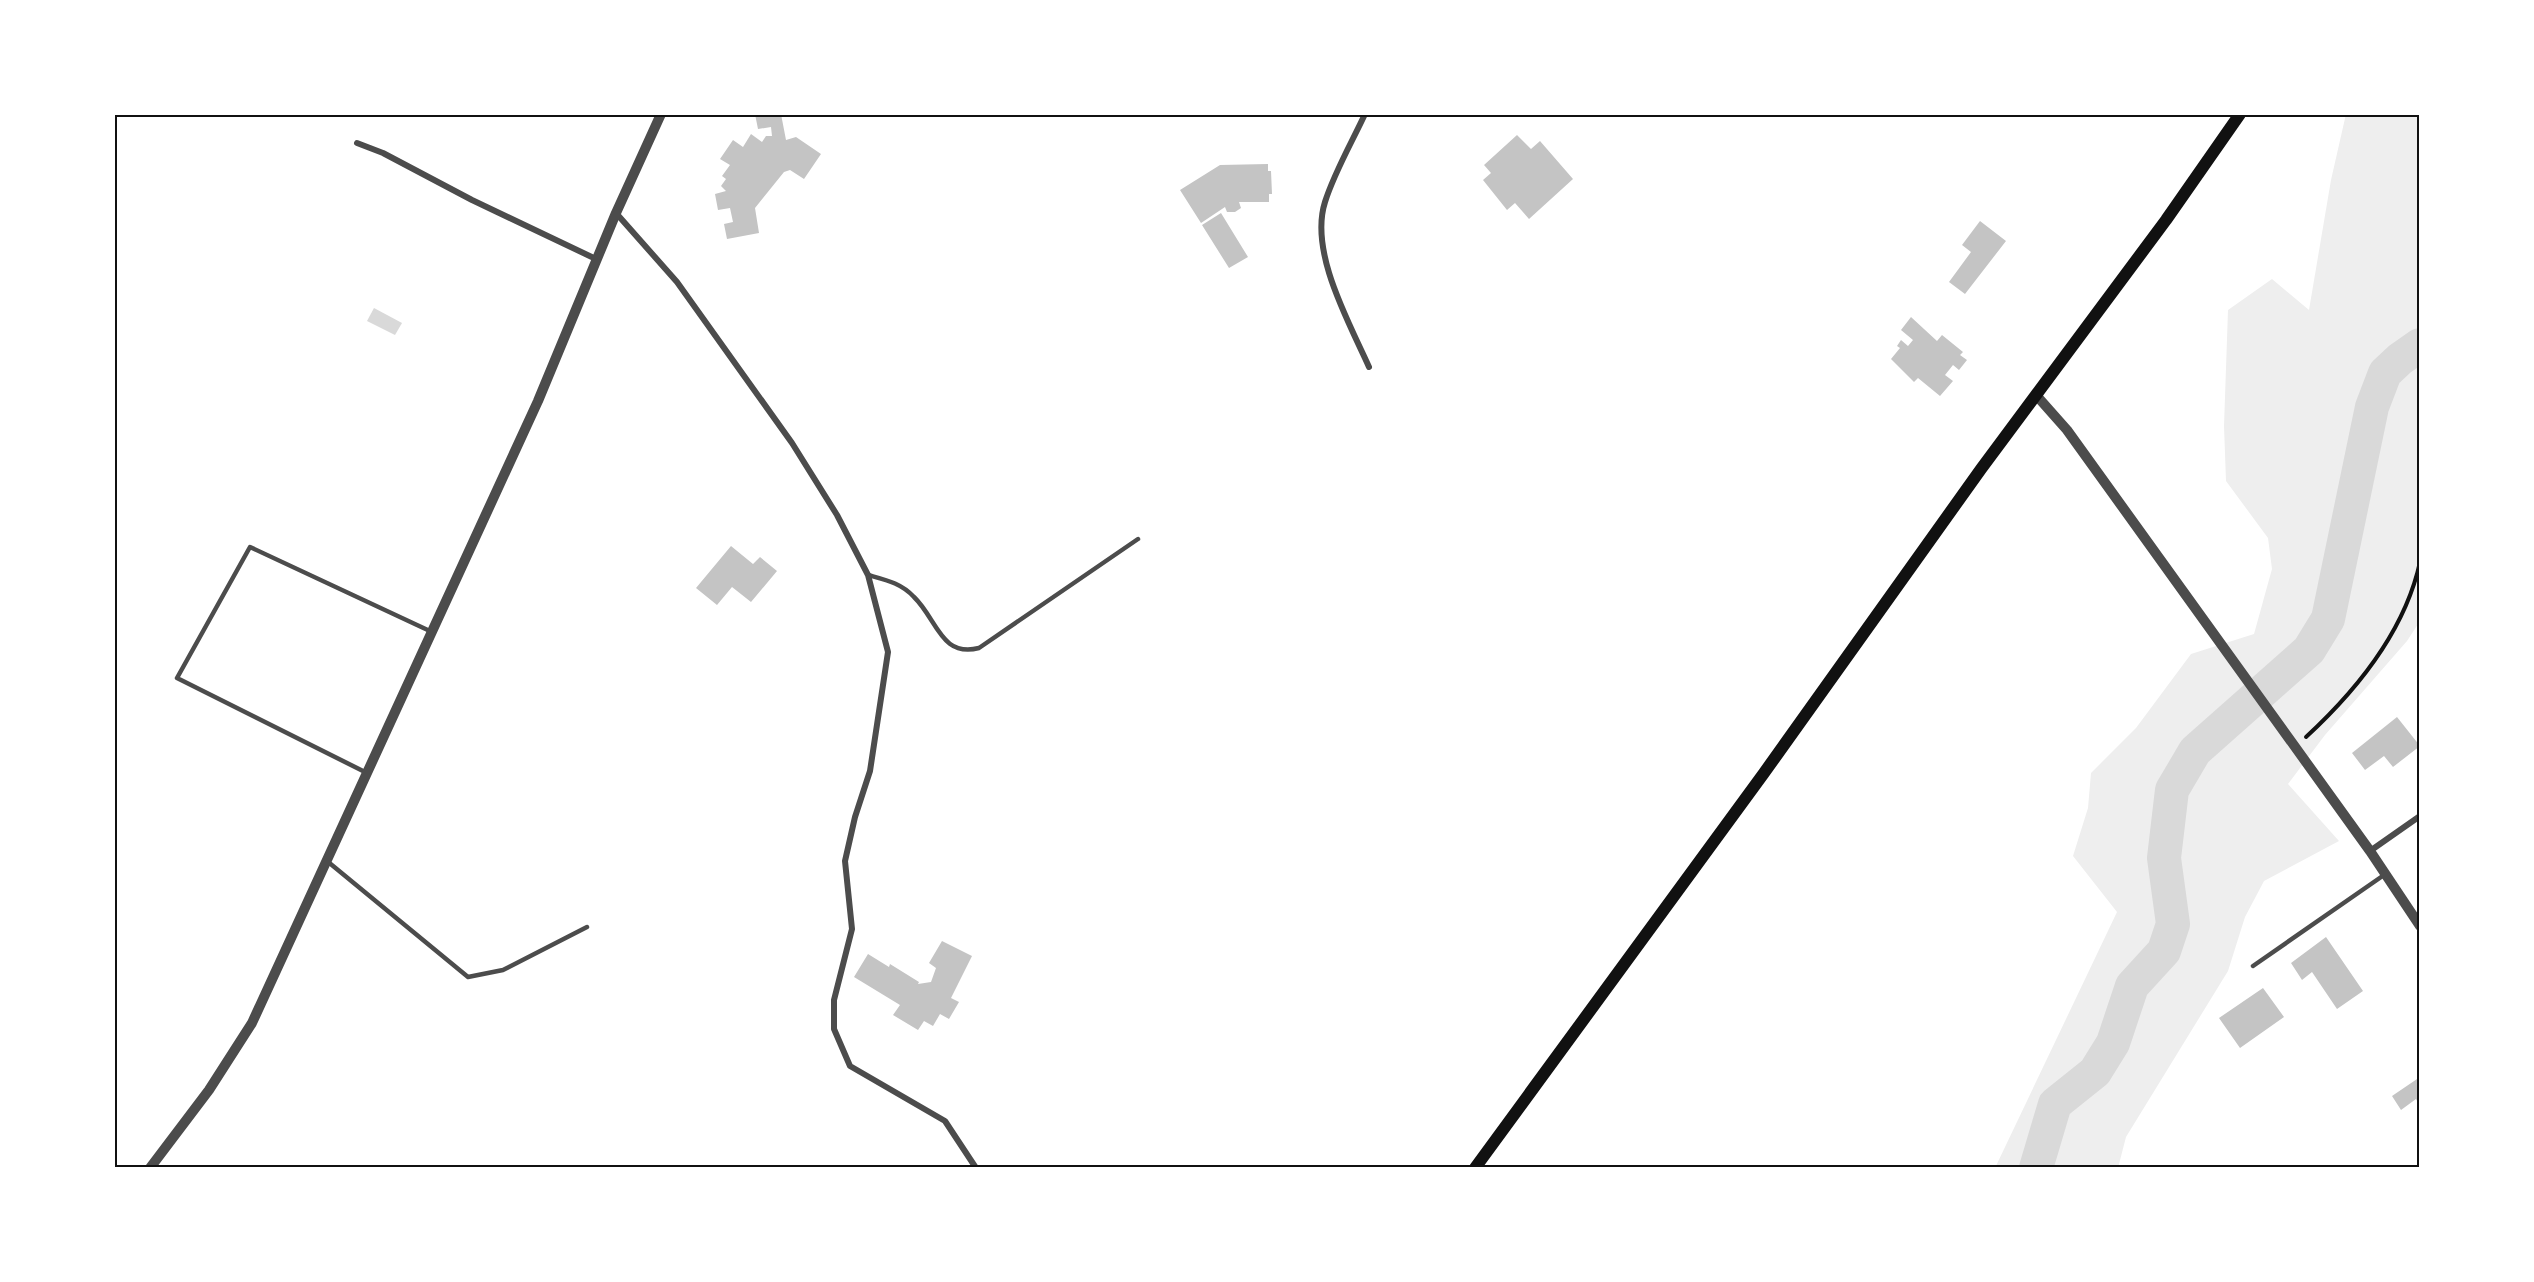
<svg xmlns="http://www.w3.org/2000/svg" width="2534" height="1282" font-family="'Sofia Sans Condensed',sans-serif">
  <style>
    .green { fill: #eee }
    .water { fill: #d9d9d9 }
    .lines { fill: none; stroke-linecap: round; stroke-linejoin: round }
    .river { stroke: #d9d9d9; stroke-width: 34 }
    .building { fill: #c4c4c4 }
    .path { stroke: #111; stroke-width: 4 }
    .service { stroke: #4c4c4c; stroke-width: 4.5 }
    .minor { stroke: #4c4c4c; stroke-width: 6 }
    .tertiary { stroke: #4c4c4c; stroke-width: 10 }
    .secondary { stroke: #111; stroke-width: 12 }
    .neatline { fill: none; stroke: #111; stroke-width: 2 }
  </style>
  <rect width="100%" height="100%" fill="#fff"/>
  <path class="green" d="M2346 114H2420V621L2407 641 2325 735 2288 784 2339 841 2264 881 2245 917 2228 971 2126 1137 2118 1168H1995L2117 912 2073 856 2088 808 2091 773 2136 728 2191 654 2254 634 2272 569 2268 538 2226 481 2224 426 2228 310 2272 279 2309 310 2331 180Z"/>
  <path class="water" d="M374 308 402 323 395 335 367 321Z"/>
  <g class="lines">
    <path class="river" d="M2036 1168 2055 1104 2095 1072 2113 1043 2132 986 2164 951 2173 924 2164 858 2172 790 2195 751 2309 650 2328 619 2372 407 2385 373 2400 359 2420 345"/>
  </g>
  <path class="building" d="M755 114H781L786 140 796 137 821 154 804 179 790 170 784 172 755 208 759 233 727 239 724 224 733 222 730 208 718 210 715 194 726 191 721 186 726 179 722 176 730 165 720 159 733 140 743 147 751 134 762 142 766 136H772L771 127 758 129Z
    M1517 135 1531 149 1540 141 1573 179 1529 219 1515 203 1507 210 1483 180 1491 173 1484 165Z
    M1268 164V171H1271L1272 194H1269V202H1239L1241 208 1235 212H1227L1225 207 1201 223 1180 190 1220 165Z
    M1221 213 1248 257 1229 268 1202 225Z
    M1980 221 2006 241 1965 294 1949 282 1971 252 1962 245Z
    M1911 317 1937 341 1942 335 1963 352 1960 355 1967 360 1959 370 1953 365 1945 375 1953 381 1940 396 1918 378 1914 382 1891 359 1900 348 1897 346 1901 340 1908 346 1913 340 1901 330Z
    M731 546 753 564 760 557 777 571 751 602 732 587 717 605 696 588Z
    M2397 717 2420 746 2393 767 2384 756 2365 770 2352 753Z
    M2326 937 2363 991 2337 1009 2312 972 2302 980 2291 963Z
    M942 941 972 956 951 998 959 1002 949 1019 940 1014 933 1026 924 1021 918 1030 893 1015 900 1005 854 977 868 954 889 967 890 964 919 982 918 984 931 982 936 968 929 963Z
    M2263 988 2284 1017 2240 1048 2219 1018Z
    M2420 1077V1106L2416 1099 2401 1110 2392 1096Z"/>
  <g class="lines">
    <path class="path" d="M2306 737C2357 690 2405 631 2420 562"/>
    <path class="service" d="M868 575C886 580 901 583 914 597 937 619 941 658 979 648L1138 539
      M367 773 177 678 250 547 432 632
      M327 861 468 977 503 970 587 927
      M2253 966 2384 875"/>
    <path class="minor" d="M1365 114C1352 142 1334 173 1325 202 1309 252 1349 322 1369 367
      M357 143 383 153 472 200 596 259
      M616 213 677 282 792 443 837 515 868 575 888 652 870 771 855 817 845 861 852 929 834 1000V1029L850 1066 945 1121 976 1168
      M2370 851 2420 816"/>
    <path class="tertiary" d="M2036 395 2067 430 2370 851 2420 926
      M150 1168 209 1090 252 1023 538 401 616 213 661 114"/>
    <path class="secondary" d="M1475 1168 1764 773 1981 469 2166 220 2240 114"/>
  </g>
  <rect width="2534" height="1282" fill="none" stroke="#ffffff" stroke-width="231"/>
  <rect x="116" y="116" width="2302" height="1050" class="neatline"/>
</svg>
